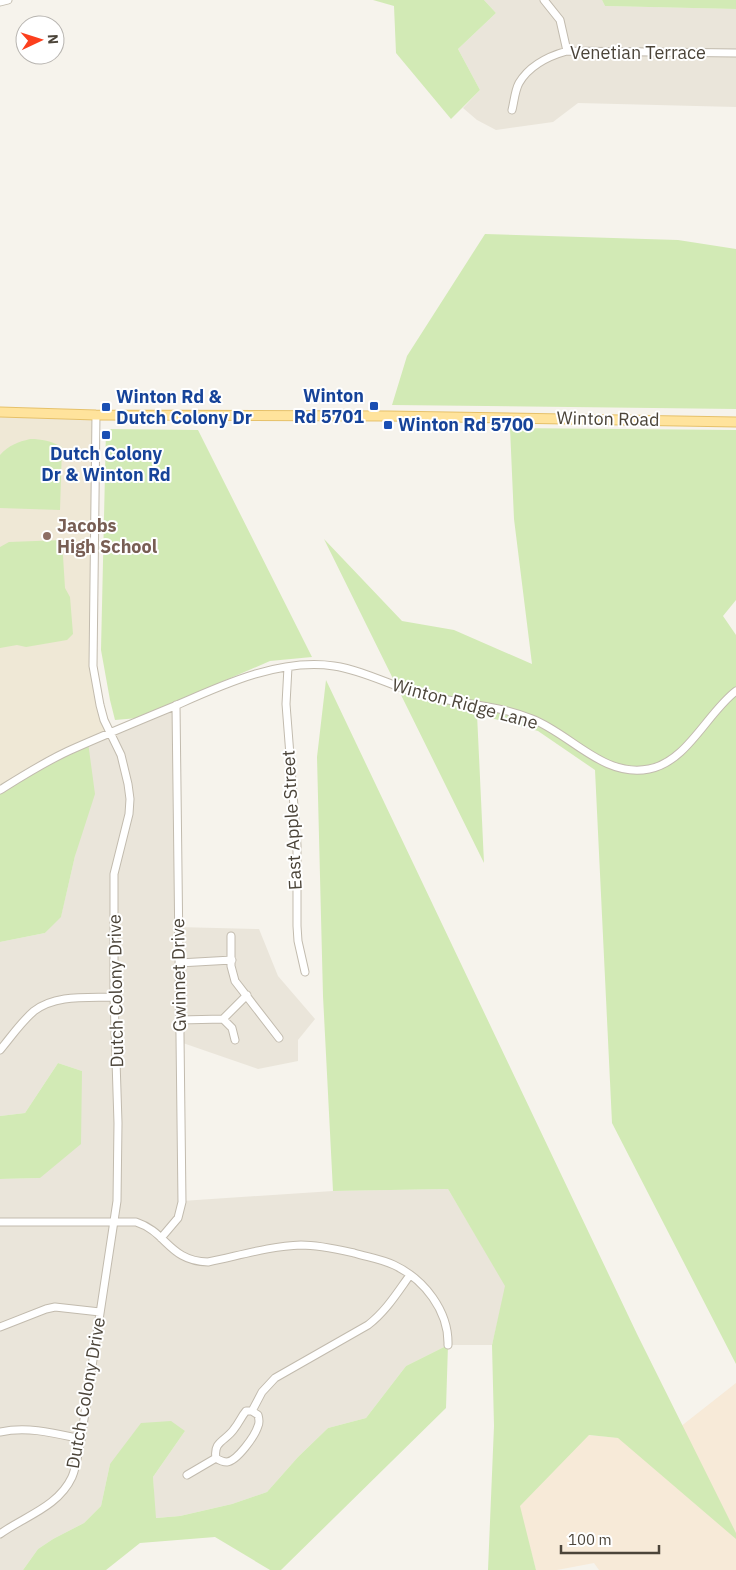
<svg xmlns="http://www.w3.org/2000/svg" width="736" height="1570" font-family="'IBM Plex Sans',sans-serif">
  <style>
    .residential { fill: #eae5da }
    .commercial { fill: #f7ead8 }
    .education { fill: #efe8d6 }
    .green { fill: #d2eab5 }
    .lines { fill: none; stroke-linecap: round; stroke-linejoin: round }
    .minor-casing { stroke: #c2bbae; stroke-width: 9 }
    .major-casing { stroke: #e6c16a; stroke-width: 11 }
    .minor { stroke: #fff; stroke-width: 7 }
    .major { stroke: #ffe39c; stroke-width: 9 }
    .transit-dot { fill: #1a4fb4; stroke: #fff; stroke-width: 2 }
    .education-dot { fill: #8d6e63; stroke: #fff; stroke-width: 2 }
    .labels { text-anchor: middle; stroke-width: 4; stroke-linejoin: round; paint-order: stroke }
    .street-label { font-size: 18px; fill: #4b4439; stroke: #fff }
    .transit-label { font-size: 18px; font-weight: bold; fill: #164399; stroke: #fff; text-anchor: start }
    .education-label { font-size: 18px; font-weight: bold; fill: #785e54; stroke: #fff; text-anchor: start }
  </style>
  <rect width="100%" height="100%" fill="#f6f3ec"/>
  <path class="residential" d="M484 0H602L605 6 736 9V107L578 103 553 122 496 130 477 120 463 108 480 90 458 49 496 13Z
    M176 705 177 927 259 929 278 976 315 1019 298 1040V1061L258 1069 180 1042 182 1201 333 1191 448 1189 506 1286 492 1345H448L406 1366 366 1418 328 1428 298 1457 267 1492 232 1504 180 1516 155 1518 153 1477 185 1431 110 1464 101 1506 84 1523 53 1539 38 1549 23 1570H0V1179L40 1178 82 1071 58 1063 25 1113 0 1116V942L45 933 61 916 75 856 88 742Z"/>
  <path class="commercial" d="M736 1383V1570H599L594 1563 557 1570H536L519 1506 588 1435 661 1442Z"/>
  <path class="education" d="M0 412 96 415 93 666 111 733 0 790Z"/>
  <path class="green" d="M373 0H484L496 13 458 49 480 90 451 119 396 53 394 6Z
    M602 0H736V9L605 6Z
    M485 234 678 240 736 249V409L392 405 407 356Z
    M510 428 736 430V600L723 616 736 635V1364L612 1123 595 770 538 731 477 714 484 863 324 539 402 621 454 630 532 664 514 519Z
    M106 429 198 430 312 657 270 661 138 718 115 720 110 700 101 650Z
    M30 439C42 439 51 441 62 447L60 510 0 508V455C9 445 18 442 30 439Z
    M62 540 65 588 70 597 73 634 67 640 26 647 17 645 0 648V547L9 542Z
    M326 680 637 1334 736 1533V1539L618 1438 589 1435 520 1506 536 1570H488L494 1426 492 1345 505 1286 448 1189 333 1191 323 996 317 757Z
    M88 742 95 794 75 856 61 917 45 933 0 942V790Z
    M58 1063 82 1071 81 1144 40 1178 0 1179V1116L25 1113Z
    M448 1345 446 1408 281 1570H270L215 1537 140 1543 106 1570H23L38 1549 53 1539 84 1523 101 1506 110 1464 141 1423 171 1421 185 1431 153 1477 156 1518 180 1516 232 1504 267 1492 298 1457 328 1428 366 1418 406 1366Z"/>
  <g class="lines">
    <defs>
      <path id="minor" d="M544 0 560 20 567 51
        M0 2 8 0
        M512 110C514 102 515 90 519 83 529 66 549 56 567 51L736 53
        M288 667 286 704 297 845V926L298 941 305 972
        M0 790C24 775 49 759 75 748 109 733 143 719 177 705 224 684 281 658 334 666 368 671 398 690 432 697 465 704 500 706 532 719 571 734 603 778 649 769 687 762 707 713 736 691
        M231 936V966L235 981 279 1038
        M179 963 232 960
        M223 1019 247 995
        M180 1020 223 1019 232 1028 235 1040
        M0 1050C11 1037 21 1022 34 1011 56 994 88 998 114 997
        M0 1222H136C167 1232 169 1261 208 1262 238 1256 270 1246 301 1245 319 1245 336 1249 354 1253 367 1257 381 1259 394 1265 424 1279 449 1311 448 1345
        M161 1238 178 1218 182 1202 176 705
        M0 1327 46 1309 55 1307 100 1312
        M246 1411H252L258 1415C259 1419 260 1422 258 1426 255 1436 237 1461 227 1462 223 1462 219 1460 216 1458 213 1441 226 1441 234 1429 239 1423 241 1417 246 1411Z
        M252 1411 262 1392 275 1378 368 1325C386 1311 397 1293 410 1275
        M0 1432C27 1426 54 1433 81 1439
        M187 1475 216 1458
        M0 1534C25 1516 58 1507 72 1477 77 1465 78 1452 81 1439L117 1201 118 1123 114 997V874L129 814 130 799 128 784 121 755 104 720 100 705 93 666 96 415"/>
      <path id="major" d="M0 412 96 415 388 416 736 422"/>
    </defs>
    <use href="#minor" class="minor-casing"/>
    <use href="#major" class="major-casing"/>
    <use href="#minor" class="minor"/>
    <use href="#major" class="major"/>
  </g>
  <g class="transit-dot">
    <rect x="369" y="401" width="10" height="10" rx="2.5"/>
    <rect x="101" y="402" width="10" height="10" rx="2.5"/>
    <rect x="383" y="420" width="10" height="10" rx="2.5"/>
    <rect x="101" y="430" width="10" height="10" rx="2.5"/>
  </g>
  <circle class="education-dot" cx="47" cy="536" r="5"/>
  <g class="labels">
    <g class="street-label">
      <text x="638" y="59">Venetian Terrace</text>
      <text transform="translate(608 419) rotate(1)" y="6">Winton Road</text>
      <text transform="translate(465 704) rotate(15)" y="6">Winton Ridge Lane</text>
      <text transform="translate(292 820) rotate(-93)" y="6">East Apple Street</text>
      <text transform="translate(179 975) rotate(-91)" y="6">Gwinnet Drive</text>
      <text transform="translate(116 991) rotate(-91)" y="6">Dutch Colony Drive</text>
      <text transform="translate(86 1393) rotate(-80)" y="6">Dutch Colony Drive</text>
    </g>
    <g class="transit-label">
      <text x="364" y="402" text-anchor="end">Winton<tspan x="364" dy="21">Rd 5701</tspan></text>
      <text x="116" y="403">Winton Rd &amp;<tspan x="116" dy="21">Dutch Colony Dr</tspan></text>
      <text x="398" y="431">Winton Rd 5700</text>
      <text x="106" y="460" text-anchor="middle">Dutch Colony<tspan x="106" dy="21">Dr &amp; Winton Rd</tspan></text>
    </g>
    <g class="education-label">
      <text x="57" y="532">Jacobs<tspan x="57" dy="21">High School</tspan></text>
    </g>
  </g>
  <g transform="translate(40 40) rotate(86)"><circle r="24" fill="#ffffff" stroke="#b7b4b0"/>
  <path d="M0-4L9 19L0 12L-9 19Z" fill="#fc3f1d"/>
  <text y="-8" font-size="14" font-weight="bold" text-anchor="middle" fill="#4b4439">N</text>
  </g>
  <path d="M561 1545v8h98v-8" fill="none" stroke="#4b4439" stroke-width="2.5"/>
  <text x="568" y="1545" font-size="15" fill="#4b4439" stroke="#ffffff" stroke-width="4" paint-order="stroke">100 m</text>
</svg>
